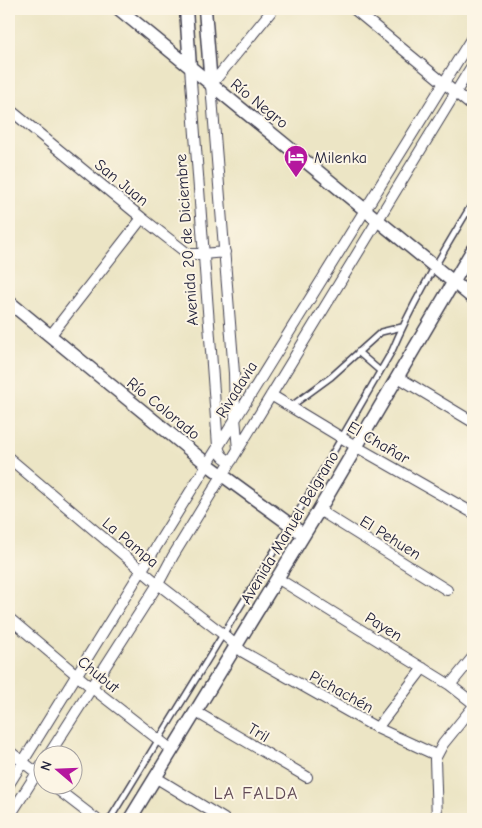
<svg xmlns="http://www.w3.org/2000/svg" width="482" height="828" font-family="'Comic Neue',sans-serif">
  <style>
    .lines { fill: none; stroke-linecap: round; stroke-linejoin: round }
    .service-casing { stroke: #403f50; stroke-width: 8 }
    .minor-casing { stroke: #403f50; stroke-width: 12 }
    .tertiary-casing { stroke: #403f50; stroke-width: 15 }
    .service { stroke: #fff; stroke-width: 5 }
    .minor { stroke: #fff; stroke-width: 10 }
    .tertiary { stroke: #fff; stroke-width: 12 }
    .labels { text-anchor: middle; stroke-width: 4; stroke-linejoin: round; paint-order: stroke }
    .street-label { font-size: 16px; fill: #22223b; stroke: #fcf5e5 }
    .poi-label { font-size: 16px; fill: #22223b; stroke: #fcf5e5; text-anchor: start }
    .neighbourhood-label { font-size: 18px; letter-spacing: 1px; fill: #614a55; stroke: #fcf5e5 }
  </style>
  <rect width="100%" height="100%" fill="#fcf5e5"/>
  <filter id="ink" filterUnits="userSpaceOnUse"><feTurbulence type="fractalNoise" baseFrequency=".02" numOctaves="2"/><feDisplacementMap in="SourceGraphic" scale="10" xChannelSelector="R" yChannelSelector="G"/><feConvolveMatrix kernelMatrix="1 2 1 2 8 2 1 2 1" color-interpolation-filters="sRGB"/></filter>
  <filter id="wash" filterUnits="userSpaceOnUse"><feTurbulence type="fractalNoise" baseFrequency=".0096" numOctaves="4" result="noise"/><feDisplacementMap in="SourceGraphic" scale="20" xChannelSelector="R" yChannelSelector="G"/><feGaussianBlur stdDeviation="1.12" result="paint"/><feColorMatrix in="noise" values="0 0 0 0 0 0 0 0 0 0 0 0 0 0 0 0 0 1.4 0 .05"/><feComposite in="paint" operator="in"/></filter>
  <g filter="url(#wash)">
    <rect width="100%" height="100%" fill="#ece5c5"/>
  </g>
  <g filter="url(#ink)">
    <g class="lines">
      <defs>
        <path id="service" d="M358 352 380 371
          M290 407 331 377 381 332 402 327
          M110 819 303 504 392 351C414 299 444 251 473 202"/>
        <path id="minor" d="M354 9 473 107
          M190 67 218 446C220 454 223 460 232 460
          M9 109 142 218 188 254H203L225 252
          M50 336 142 218
          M398 377 473 422
          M271 395 357 447 473 513
          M238 449 235 418 234 373 211 85 273 9
          M9 458 158 584 223 634 243 652 377 728 436 755
          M319 510 447 590
          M277 578 450 685 473 703
          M9 618 91 687 172 750
          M450 685 473 657
          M196 712 307 777
          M377 728 423 668
          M9 751 42 777
          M48 756 158 584 173 556 473 64
          M155 777 224 819
          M9 784 473 36
          M53 786 96 819
          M9 817 42 765
          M437 819 435 759 443 744 473 707"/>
        <path id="tertiary" d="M119 9 473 298
          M186 9 190 67
          M205 9 211 85
          M9 302 207 464 303 534
          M130 819 319 510 473 249"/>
      </defs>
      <use href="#service" class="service-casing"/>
      <use href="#minor" class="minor-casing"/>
      <use href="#tertiary" class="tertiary-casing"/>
      <use href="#service" class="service"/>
      <use href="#minor" class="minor"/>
      <use href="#tertiary" class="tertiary"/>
    </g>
  </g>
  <defs>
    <symbol id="hotel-pin" viewBox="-11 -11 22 30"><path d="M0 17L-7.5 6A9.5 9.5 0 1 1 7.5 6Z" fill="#b5179e" stroke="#fcf5e5"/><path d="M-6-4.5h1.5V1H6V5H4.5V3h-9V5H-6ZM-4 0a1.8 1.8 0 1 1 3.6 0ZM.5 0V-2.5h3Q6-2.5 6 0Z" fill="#fff"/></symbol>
  </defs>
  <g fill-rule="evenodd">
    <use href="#hotel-pin" x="282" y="143" width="28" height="38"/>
  </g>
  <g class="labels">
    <g class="street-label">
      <text transform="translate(260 103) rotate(39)" y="6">Río Negro</text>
      <text transform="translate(122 182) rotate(39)" y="6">San Juan</text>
      <text transform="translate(186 240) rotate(-94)" y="6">Avenida 20 de Diciembre</text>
      <text transform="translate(236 389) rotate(-58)" y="6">Rivadavia</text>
      <text transform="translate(164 408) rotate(39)" y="6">Río Colorado</text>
      <text transform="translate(379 442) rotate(30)" y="6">El Chañar</text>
      <text transform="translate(289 527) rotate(-59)" y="6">Avenida Manuel Belgrano</text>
      <text transform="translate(391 537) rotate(32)" y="6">El Pehuen</text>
      <text transform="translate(131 542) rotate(40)" y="6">La Pampa</text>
      <text transform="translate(384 626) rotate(32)" y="6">Payen</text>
      <text transform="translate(99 674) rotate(39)" y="6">Chubut</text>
      <text transform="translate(342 691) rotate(29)" y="6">Pichachén</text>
      <text transform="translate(259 732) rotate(31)" y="6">Tril</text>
    </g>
    <g class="poi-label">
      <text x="314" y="163">Milenka</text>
    </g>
    <g class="neighbourhood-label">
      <text x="256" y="799">LA FALDA</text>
    </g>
  </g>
  <rect width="482" height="828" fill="none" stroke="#fcf5e5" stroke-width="30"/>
  <g transform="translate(58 770) rotate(289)"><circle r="24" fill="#fcf5e5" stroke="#a5a1a1"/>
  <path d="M0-4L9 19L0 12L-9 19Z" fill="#b5179e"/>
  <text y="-8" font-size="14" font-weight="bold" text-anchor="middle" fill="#22223b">N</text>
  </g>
</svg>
